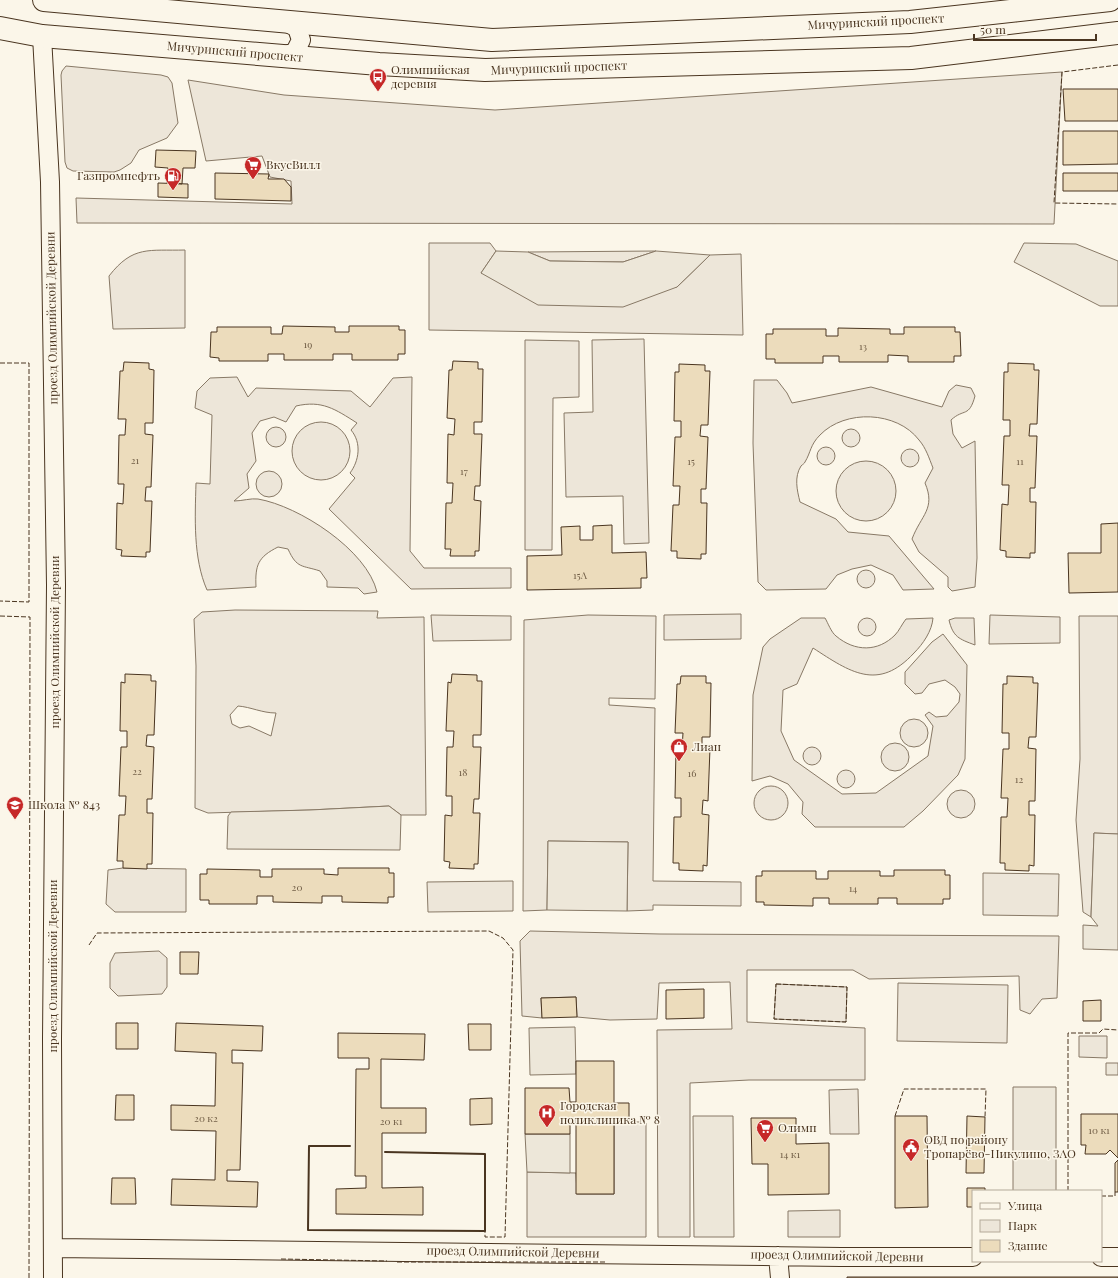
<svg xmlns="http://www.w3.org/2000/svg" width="1118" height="1278" font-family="'Playfair Display',serif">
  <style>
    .green { fill: #ede6d9; stroke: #887966; fill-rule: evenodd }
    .parking { fill: #ede7d9; stroke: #887966 }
    .building { fill: #ecdcbc; stroke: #4a3520 }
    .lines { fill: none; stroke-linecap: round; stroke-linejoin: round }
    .minor-casing { stroke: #4a3520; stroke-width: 20 }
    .major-casing { stroke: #4a3520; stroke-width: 24 }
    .minor { stroke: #fbf6e9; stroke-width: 18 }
    .major { stroke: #fbf6e9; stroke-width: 22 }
    .fence { stroke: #4a3520; stroke-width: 1; stroke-dasharray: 5 2; stroke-linecap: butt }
    .wall { stroke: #4a3520; stroke-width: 2 }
    .labels { text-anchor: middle; stroke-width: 3; stroke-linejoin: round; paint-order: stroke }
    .number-label { font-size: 10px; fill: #725f47 }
    .street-label { font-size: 12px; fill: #4a3520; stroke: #fbf6e9 }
    .poi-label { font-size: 12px; fill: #4a3520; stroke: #fbf6e9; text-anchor: start }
  </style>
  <rect width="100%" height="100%" fill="#fbf6e9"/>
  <path class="green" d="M66 66 161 75 168 77 172 83 178 123 167 138 139 150 131 163 120 170 114 172 73 171 67 168 65 162 61 75 62 71Z
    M1062 72 1054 224 77 223 76 198 292 204 291 181 270 177 262 156 206 161 188 80 284 95 495 110Z
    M429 243H490L496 251 481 273 677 287 710 255 741 254 743 335 429 330Z
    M185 250V328L113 329 109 276C133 245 149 251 185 250Z
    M656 251 623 262 550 261 528 252Z
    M644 339 649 543 624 544 623 496 566 497 564 413 593 412 592 340Z
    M525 340 579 341V397L553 398 552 550H525Z
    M237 377 248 397 256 388 351 391 370 407 393 378 412 377 410 551 424 568H511V588L411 589 329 509 355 478 350 473C359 461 362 443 351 430L357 423C335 409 322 400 296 406L286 422 274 417 260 421 252 433 256 461 247 474 249 488 234 501C242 501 251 498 258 499 299 506 367 550 377 592L364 594 358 588 327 587V581L320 571C302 565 297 569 288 549L278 547C258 557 255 565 256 587L207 590C193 558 195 518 196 483L210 484 212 415 195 408 197 391 210 378Z
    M754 380H777L787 393 792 403 871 387 942 407 949 391 956 385 971 388 975 396C969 418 964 408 951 420L953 434 962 448 975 441 977 558 975 587 952 591 948 587V577L919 552 912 539C921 515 936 509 925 483L933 468C929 458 926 448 919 440 897 411 845 409 820 435 810 445 811 452 805 462 804 464 803 464 801 466 794 477 797 490 800 502L836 519 848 532 889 536 934 589 903 590 893 575 871 565 852 569 837 575 826 589 766 590 758 582 753 443Z
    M292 451a29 29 0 1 1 58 0a29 29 0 1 1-58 0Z
    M266 437a10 10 0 1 1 20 0a10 10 0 1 1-20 0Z
    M842 438a9 9 0 1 1 18 0a9 9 0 1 1-18 0Z
    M817 456a9 9 0 1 1 18 0a9 9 0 1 1-18 0Z
    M901 458a9 9 0 1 1 18 0a9 9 0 1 1-18 0Z
    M836 491a30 30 0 1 1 60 0a30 30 0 1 1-60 0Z
    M256 484a13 13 0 1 1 26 0a13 13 0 1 1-26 0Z
    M857 579a9 9 0 1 1 18 0a9 9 0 1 1-18 0Z
    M235 610 378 611 377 618 424 617 426 815H401L389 806 310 810 208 813 195 808 196 666 194 619 202 612ZM238 706C251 707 262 713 276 713L271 736 249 726 240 728 232 724 230 715Z
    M741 614V639L664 640V615Z
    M431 615 511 616V640L433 641Z
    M588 615 656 616 655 699 609 698V705L655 708 653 881 741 882V906L653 905V910L627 911 628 842 548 841 547 910 523 911 524 620Z
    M990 615 1060 617V643L989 644Z
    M1079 616H1118V834L1094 833 1091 917 1083 912 1076 820 1080 759Z
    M858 627a9 9 0 1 1 18 0a9 9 0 1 1-18 0Z
    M801 618H825C828 623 831 632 836 636 855 652 878 652 895 635 899 631 902 624 906 619L933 618C932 631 923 644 914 653 878 692 850 672 813 648L797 684 783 690 781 731 794 760 842 794 876 793 928 756 933 726 925 715 929 712 936 717 947 716 959 702 960 694 955 687 945 680 929 684 922 693 915 694 905 684V672L932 642 943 634 967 665 965 759 958 775 923 811 904 827H815L802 814 803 802 788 784 770 776 752 781 753 695 763 647 770 639Z
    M955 618H974L975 645C959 639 953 637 949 620Z
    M900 733a14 14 0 1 1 28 0a14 14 0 1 1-28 0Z
    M881 757a14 14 0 1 1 28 0a14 14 0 1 1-28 0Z
    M803 756a9 9 0 1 1 18 0a9 9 0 1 1-18 0Z
    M837 779a9 9 0 1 1 18 0a9 9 0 1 1-18 0Z
    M754 803a17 17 0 1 1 34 0a17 17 0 1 1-34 0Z
    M947 804a14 14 0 1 1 28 0a14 14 0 1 1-28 0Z
    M123 868 186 869V912H115L106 904 108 870Z
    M983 873 1059 874 1058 916 983 915Z
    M513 881V911L428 912 427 882Z
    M530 931 660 934 1059 936 1057 998 1042 999 1030 1014 1020 1010 1019 976 869 979 853 970H747V1022L865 1028V1080H749L690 1083V1237H658L657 1030 732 1029 730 982 659 983 657 1019 610 1020 577 1017 576 997 541 998 542 1018 522 1016 520 941Z
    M159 951 167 958V987L162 994 118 996 110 988V963L115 953Z
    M898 983 1008 985 1007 1043 897 1041Z
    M776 984 847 987 846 1022 774 1019Z
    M1079 1036H1107V1058L1079 1057Z
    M858 1089 859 1134H830L829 1090Z
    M614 1122H646V1237H527V1172L576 1173 577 1194H614Z
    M840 1210V1237H788V1211Z"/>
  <path class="parking" d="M1024 243 1076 244 1118 261V306H1100L1014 262Z
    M496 251 528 252 550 261 623 262 656 251 710 255 677 287 623 307 538 305 481 273Z
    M389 806 401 815 400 850 227 849 228 816 231 812 310 810Z
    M1094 833 1118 834V950L1083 949V925L1098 926 1091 917Z
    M548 841 628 842 627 911 547 910Z
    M575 1027 576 1074 530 1075 529 1028Z
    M1106 1063H1118V1075H1106Z
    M1013 1087H1056V1191H1013Z
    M693 1116H733L734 1237H694Z
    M525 1134H570V1173L527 1172Z"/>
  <path class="building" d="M1063 89H1118V121H1065Z
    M1063 131H1118V164L1063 165Z
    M156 150 196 151 195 168H183L182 184 167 183 168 168 155 167Z
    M215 173 269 174 268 179H284L291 187V201L215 199Z
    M1063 173H1118V191H1063Z
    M158 183 188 184V198L158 197Z
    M283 326 335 327V332H349V326H399V330H405V354H398V360H352V354H333V360H284V354H268V361H219V358L210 357 211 332H217V327H271V334H282Z
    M904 327H955V332H960L961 356H954V362H908V356L888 355V362H839V356H823V363H775V359H766V334H773V329H826V336H838V328L890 329V334H904Z
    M453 361 478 362V369H483L482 422H474V434H482L480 486H475L474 500 481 501 479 551H475V556H450L451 549H445L446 503H452L453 483H447L448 434 454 435 455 419 447 418 449 370H452Z
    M124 362 149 363V369L154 370 153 423H145V434L153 435 151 487H146L145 501H152L150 552H146V557L121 556 122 550 116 549 117 503 123 504 124 484H118L119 435H125L126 419H118L120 371H123Z
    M1008 363 1034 364V370H1039L1037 424H1030L1029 436H1037L1035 488H1030V502H1036L1035 553H1030V558L1006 557V551L1000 550 1002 504 1008 505 1009 485H1002L1004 436H1010V420H1003L1004 372H1008Z
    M679 364 705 365V371H710L708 425H701L700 436 708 437 706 489H701V503H707L706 554H701V559L677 558V551H671L673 505H679L680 486H673L675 437H681V421H674L675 372H679Z
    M1118 523V592L1069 593 1068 553H1101V524Z
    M612 525V553L646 552 647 578H641V588L527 590V556L562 555 561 527 580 526V540H593V526Z
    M125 674 151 675V681H156L154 735H147L146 746 154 747 152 799H147V813H153L152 864H147V869L123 868V861H117L119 815H125L126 796H119L121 747H127V731H120L121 682 125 683Z
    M452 674 477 675V681H482L481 735H473V747H481L479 799H474L473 813H480L478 864H474V869L449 868 450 862 444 861 445 815 452 816V796H446L447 747H453L454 731H446L448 682 451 683Z
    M681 676H706V683H711L710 737H702V748H710L708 801 703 800 702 814 709 815 707 866 703 865V871L679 870V863H673L674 817H681V798H675L676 749H682L683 733H675L677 684H680Z
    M1007 676 1033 677V683H1038L1036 737H1029L1028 748 1036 749 1035 801H1029V815H1035L1034 866 1029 865V871L1005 870V863H1000L1001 817H1007L1008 798H1001L1003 749H1009V733H1002L1003 684H1007Z
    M338 868H389V873H394V897H388V903L342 902V896H322V903L273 902V896H257V904H209V900H200V874H207V869L260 870V877H272V869H324V874L338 875Z
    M894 870H945V875H950V899H943V904H897V898H878V904H829V898H813V906L764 905V902H756V876H762V871H816V879H828V871H880V876H894Z
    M180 952H199L198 974H180Z
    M704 989V1018L666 1019V990Z
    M576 997 577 1017 542 1018 541 998Z
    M1101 1000V1021H1083V1001Z
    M116 1023H138V1049H116Z
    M176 1023 263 1026 262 1051 232 1050V1063H243L240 1170H227V1181L258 1182 257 1207 171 1205 172 1179 215 1180 216 1131 171 1130V1105L215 1106 216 1053 175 1051Z
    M468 1024H491V1050H469Z
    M338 1033 425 1034 424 1060 381 1059V1108H426V1133H382V1188L423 1187V1215L336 1214V1189L366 1188V1176H355L356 1069H369V1058H338Z
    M576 1061H614V1103H629V1122H614V1194H576V1120H570V1134H525V1088H569L570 1102H576Z
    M116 1095H134V1120H115Z
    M492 1098V1124L470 1125V1099Z
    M1081 1114H1118V1158L1110 1150 1106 1154H1085L1086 1145H1081Z
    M895 1116H927L928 1207 895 1208Z
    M967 1116 985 1117 984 1173H966Z
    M751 1118H796V1144L829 1143V1194L768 1195V1164H752Z
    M1118 1160V1192H1115V1163Z
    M112 1178H135L136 1204H111Z
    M967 1188H985V1191H973V1207H967Z
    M847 1277H1118V1278H847Z"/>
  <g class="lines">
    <defs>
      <path id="minor" d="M42 36 50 182 56 585 52 1039 53 1278
        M283 56 295 52 301 40 297 28 286 22
        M53 1248 841 1257H973
        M778 1256 780 1278
        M1101 1257H1118"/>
      <path id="major" d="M44 0 492 40 910 22 1110 0
        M0 28 42 36 379 64 485 70 911 58 1118 33"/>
    </defs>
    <use href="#minor" class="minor-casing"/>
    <use href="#major" class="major-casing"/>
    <use href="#minor" class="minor"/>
    <use href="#major" class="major"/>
    <path class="fence" d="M1118 65 1062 72 1054 203 1118 204
      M0 363H29V602L0 601
      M0 616 30 617 29 1278
      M89 945 97 933 489 931 503 938 513 950 505 1237H485V1231
      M776 984 847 987 846 1022 774 1019Z
      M895 1116 904 1089H986L985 1117
      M1068 1191V1033H1099L1103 1029 1118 1030
      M1101 1196H1115V1192
      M281 1259 387 1261
      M397 1262H607"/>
    <path class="wall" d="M350 1146H309L308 1230 485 1231V1154L385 1152"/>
  </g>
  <defs>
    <symbol id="bus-pin" viewBox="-11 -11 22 30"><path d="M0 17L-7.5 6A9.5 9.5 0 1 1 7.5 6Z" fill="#c62828" stroke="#fbf6e9"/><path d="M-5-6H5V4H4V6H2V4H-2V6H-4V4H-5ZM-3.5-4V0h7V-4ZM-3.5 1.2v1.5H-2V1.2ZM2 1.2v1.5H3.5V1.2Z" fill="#fff"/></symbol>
    <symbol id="supermarket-pin" viewBox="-11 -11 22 30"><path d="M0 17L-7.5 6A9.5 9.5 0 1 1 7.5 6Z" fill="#c62828" stroke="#fbf6e9"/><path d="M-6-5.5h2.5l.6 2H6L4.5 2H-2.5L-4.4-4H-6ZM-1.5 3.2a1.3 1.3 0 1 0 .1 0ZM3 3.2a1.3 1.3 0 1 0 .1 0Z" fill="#fff"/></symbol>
    <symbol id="fuel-pin" viewBox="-11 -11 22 30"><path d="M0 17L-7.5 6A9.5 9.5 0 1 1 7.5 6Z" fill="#c62828" stroke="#fbf6e9"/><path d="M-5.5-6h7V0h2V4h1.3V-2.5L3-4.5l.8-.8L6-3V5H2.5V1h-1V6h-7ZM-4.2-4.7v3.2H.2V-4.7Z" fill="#fff"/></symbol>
    <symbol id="shop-pin" viewBox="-11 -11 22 30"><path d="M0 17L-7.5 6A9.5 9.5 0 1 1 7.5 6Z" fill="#c62828" stroke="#fbf6e9"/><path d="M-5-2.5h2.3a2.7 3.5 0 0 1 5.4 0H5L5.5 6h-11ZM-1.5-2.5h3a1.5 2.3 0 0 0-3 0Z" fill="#fff"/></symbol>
    <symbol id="school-pin" viewBox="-11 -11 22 30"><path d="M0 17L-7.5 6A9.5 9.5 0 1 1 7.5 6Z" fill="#c62828" stroke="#fbf6e9"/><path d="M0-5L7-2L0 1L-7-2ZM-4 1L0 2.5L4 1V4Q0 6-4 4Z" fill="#fff"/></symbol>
    <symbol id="hospital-pin" viewBox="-11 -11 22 30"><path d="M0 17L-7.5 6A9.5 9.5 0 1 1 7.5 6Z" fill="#c62828" stroke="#fbf6e9"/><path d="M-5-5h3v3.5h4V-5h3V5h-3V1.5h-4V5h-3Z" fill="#fff"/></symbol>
    <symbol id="civic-pin" viewBox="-11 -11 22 30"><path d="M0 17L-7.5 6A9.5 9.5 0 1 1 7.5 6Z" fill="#c62828" stroke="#fbf6e9"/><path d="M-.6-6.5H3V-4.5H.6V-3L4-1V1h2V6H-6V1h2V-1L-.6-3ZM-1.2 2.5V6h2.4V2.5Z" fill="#fff"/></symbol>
  </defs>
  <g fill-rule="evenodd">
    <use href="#bus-pin" x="368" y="67" width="20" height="27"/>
    <use href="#supermarket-pin" x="243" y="155" width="20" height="27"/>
    <use href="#fuel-pin" x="163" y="166" width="20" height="27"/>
    <use href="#shop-pin" x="669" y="737" width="20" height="27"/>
    <use href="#school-pin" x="5" y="795" width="20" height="27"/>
    <use href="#hospital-pin" x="537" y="1103" width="20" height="27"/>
    <use href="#supermarket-pin" x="755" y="1118" width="20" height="27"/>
    <use href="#civic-pin" x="901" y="1137" width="20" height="27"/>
  </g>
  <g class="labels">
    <g class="number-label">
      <text x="308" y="348">19</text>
      <text x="863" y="350">13</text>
      <text x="135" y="464">21</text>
      <text x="691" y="465">15</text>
      <text x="1020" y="465">11</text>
      <text x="464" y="475">17</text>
      <text x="580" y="579">15А</text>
      <text x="137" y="775">22</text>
      <text x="463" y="776">18</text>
      <text x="692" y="777">16</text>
      <text x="1019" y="783">12</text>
      <text x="297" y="891">20</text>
      <text x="853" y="892">14</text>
      <text x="206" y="1122">20 к2</text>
      <text x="391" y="1125">20 к1</text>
      <text x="1099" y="1134">10 к1</text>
      <text x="790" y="1158">14 к1</text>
    </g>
    <g class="street-label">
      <text transform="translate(876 22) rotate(-3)" y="4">Мичуринский проспект</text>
      <text transform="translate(235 52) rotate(5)" y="4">Мичуринский проспект</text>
      <text transform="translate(559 68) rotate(-2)" y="4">Мичуринский проспект</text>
      <text transform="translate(52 318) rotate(-91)" y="4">проезд Олимпийской Деревни</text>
      <text transform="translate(55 642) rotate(-90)" y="4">проезд Олимпийской Деревни</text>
      <text transform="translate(53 966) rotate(-90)" y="4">проезд Олимпийской Деревни</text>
      <text transform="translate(513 1252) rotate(1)" y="4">проезд Олимпийской Деревни</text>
      <text transform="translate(837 1256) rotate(1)" y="4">проезд Олимпийской Деревни</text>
    </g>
    <g class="poi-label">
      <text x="391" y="74">Олимпийская<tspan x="391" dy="14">деревня</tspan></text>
      <text x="266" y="169">ВкусВилл</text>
      <text x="160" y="180" text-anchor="end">Газпромнефть</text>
      <text x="692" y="751">Лиан</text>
      <text x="28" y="809">Школа № 843</text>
      <text x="560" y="1110">Городская<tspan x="560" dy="14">поликлиника № 8</tspan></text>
      <text x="778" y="1132">Олимп</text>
      <text x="924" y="1144">ОВД по району<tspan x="924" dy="14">Тропарёво-Никулино, ЗАО</tspan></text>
    </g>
  </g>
  <rect x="972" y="1190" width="130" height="72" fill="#fbf6e9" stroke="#b4a999"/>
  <rect x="980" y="1203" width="20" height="6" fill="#fbf6e9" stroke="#b4a999"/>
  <text x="1008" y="1210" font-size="12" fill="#4a3520">Улица</text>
  <rect x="980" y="1220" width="20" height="12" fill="#ede6d9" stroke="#b4a999"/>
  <text x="1008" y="1230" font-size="12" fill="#4a3520">Парк</text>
  <rect x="980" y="1240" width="20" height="12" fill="#ecdcbc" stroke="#b4a999"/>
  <text x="1008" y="1250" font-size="12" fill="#4a3520">Здание</text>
  <path d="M974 34v6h122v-6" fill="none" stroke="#4a3520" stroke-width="2"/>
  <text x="980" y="34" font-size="12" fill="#4a3520" stroke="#fbf6e9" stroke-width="3" paint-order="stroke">50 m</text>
</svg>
